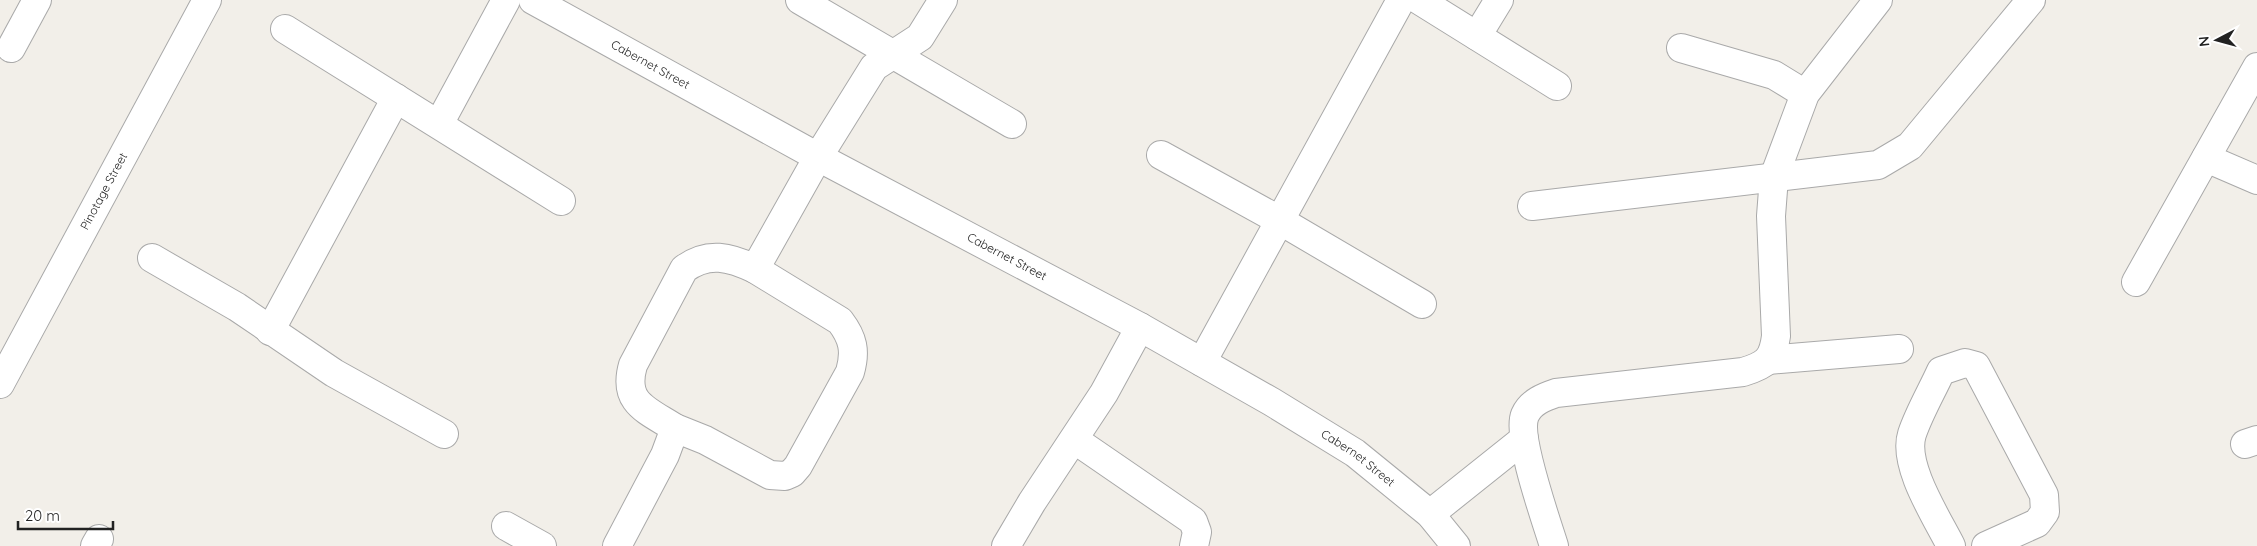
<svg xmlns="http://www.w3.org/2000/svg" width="2257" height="546" font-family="Quicksand,sans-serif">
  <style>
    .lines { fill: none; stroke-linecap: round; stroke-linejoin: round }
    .street-casing { stroke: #a9a9a9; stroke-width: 30 }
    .street { stroke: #fff; stroke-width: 28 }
    .labels { text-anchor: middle; stroke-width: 4.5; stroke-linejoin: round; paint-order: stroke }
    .street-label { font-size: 12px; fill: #222; stroke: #fff }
  </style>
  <rect width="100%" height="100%" fill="#f2efe9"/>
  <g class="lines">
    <defs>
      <g id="street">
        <path id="s1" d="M533 0 818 157 1140 327 1272 402 1355 453 1430 514 1456 546"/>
        <path d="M800 0 1012 124"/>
        <path d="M1419 0 1557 86"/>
        <path d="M285 29 561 201"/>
        <path d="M1477 36 1499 0"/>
        <path d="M11 48 37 0"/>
        <path d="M1681 48 1774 75 1805 94"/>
        <path d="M439 124 506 0"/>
        <path d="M1161 155 1279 220 1422 304"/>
        <path d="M2206 158 2257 180"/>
        <path d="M1532 206 1878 165 1910 146 2031 0"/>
        <path d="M152 258 237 307 334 373 444 434"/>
        <path d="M2136 282 2257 67"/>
        <path d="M270 331 396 98"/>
        <path d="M1768 360 1899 349"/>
        <path d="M1202 362 1401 0"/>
        <path id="s2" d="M0 384 207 0"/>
        <path d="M675 428 705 440 770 475 785 476 792 473 798 466 850 372C856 351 853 338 840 321L755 269"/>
        <path d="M1075 440 1193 521 1197 532 1194 546"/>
        <path d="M2245 444 2257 440"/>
        <path d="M1430 514 1524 439"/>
        <path d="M506 526 542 546"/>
        <path d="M95 546 99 539"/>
        <path d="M617 546 665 455 675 428C647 410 622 403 633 365L684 269C708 251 730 257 755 269L818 157 874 67 920 37 943 0"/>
        <path d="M1006 546 1032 502 1104 393 1140 327"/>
        <path d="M1554 546C1546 520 1516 436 1525 415 1531 402 1544 397 1556 393L1743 372C1766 365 1773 360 1776 336L1771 216 1774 177 1805 94 1878 0"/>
        <path d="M1951 546C1937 518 1902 465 1912 434 1919 413 1932 391 1941 371L1965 363 1976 366 2044 495 2045 512 2037 523 1986 546"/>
      </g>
    </defs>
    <use href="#street" class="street-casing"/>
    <use href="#street" class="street"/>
  </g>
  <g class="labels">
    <g class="street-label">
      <text dy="4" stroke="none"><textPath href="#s1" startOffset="134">Cabernet Street</textPath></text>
      <text dy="4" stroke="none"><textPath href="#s2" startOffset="219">Pinotage Street</textPath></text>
      <text dy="4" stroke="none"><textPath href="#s1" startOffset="539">Cabernet Street</textPath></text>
      <text dy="4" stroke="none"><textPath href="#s1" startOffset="944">Cabernet Street</textPath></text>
    </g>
  </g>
  <g transform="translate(2217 40) rotate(264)" stroke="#ffffff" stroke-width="4" paint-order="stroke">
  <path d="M0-4L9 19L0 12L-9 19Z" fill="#222222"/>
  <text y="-8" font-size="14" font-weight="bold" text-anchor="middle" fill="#222222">N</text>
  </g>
  <path d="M18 521v8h95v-8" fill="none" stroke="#222222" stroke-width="2.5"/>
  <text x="25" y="521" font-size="15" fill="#222222" stroke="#ffffff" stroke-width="4" paint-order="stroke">20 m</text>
</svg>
